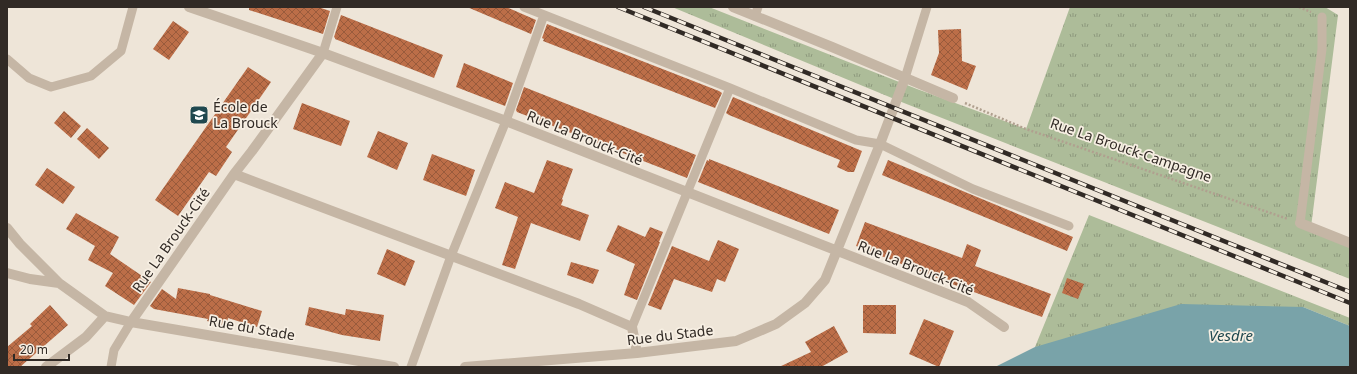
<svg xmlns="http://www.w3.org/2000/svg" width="1357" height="374" font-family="'Noto Sans',sans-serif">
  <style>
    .grass { fill: url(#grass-tufts) }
    .water { fill: #79a3a9 }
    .building { fill: url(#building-cross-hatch) }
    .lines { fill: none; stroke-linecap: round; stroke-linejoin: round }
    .path { stroke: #b0a08f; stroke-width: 2.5; stroke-dasharray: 2 2; stroke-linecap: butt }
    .service { stroke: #c5b6a5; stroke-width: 9 }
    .minor { stroke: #c5b6a5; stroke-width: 10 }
    .rail-casing { stroke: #312a25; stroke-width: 4.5 }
    .rail { stroke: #f7efe3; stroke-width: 3; stroke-dasharray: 9; stroke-linecap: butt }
    .labels { text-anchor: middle; stroke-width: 3.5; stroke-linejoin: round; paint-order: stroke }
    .poi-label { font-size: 14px; fill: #312a25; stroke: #f7efe3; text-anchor: start }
    .street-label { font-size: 14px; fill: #312a25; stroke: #f7efe3 }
    .water-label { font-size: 15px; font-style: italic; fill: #1f484f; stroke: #f7efe3 }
  </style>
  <defs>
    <pattern id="grass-tufts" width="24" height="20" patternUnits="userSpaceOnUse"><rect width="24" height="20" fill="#adbc99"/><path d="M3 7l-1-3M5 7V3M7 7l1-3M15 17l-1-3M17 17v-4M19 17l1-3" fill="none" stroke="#8d997d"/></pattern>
    <pattern id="building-cross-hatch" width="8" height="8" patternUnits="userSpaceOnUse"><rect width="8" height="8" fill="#bc6e48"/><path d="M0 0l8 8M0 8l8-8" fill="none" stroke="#995b3c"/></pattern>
  </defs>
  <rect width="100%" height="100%" fill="#eee5d8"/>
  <path class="grass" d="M672 7H709L917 89 1026 129 1070 7H1325L1338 15 1311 227 1350 243V279L904 103Z
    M1089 215 1350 318V326L1303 307 1035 347Z"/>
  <path class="water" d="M1181 304 1303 307 1350 326V367H995L1035 347Z"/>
  <path class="building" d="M249 7H318L330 11 323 34 249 10Z
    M467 7H506L536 20 531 34Z
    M341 15 443 55 434 78 335 39V38L334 37Z
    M173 21 189 32 169 60 153 49Z
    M547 24 719 91 722 93 715 108 543 41 544 39 542 38Z
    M961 29 962 61 976 66 967 90 931 75 939 53 938 30Z
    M464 63 513 83 505 106 456 87Z
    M248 67 271 82 226 147 232 152 216 176 209 172 178 216 155 200Z
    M524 87 696 155 687 178 517 112 516 110Z
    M733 97 862 151 854 172H848L837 167 840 160 729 115 726 113Z
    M302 103 350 121 341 146 293 129Z
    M64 111 81 126 71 138 54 123Z
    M87 128 109 148 99 159 77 139Z
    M378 131 408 143 397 170 367 157Z
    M432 154 475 170 466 196 423 180Z
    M709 159 839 210 829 234 698 182 707 160 709 161Z
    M547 160 573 169 562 199 563 200 561 205 589 215 580 241 531 223 515 269 502 265 518 217 495 208 505 182 534 193Z
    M888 160 1073 237 1067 251 882 175Z
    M47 168 75 187 63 204 35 185Z
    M76 213 119 237 110 254 151 282 134 305 105 286 113 273 88 260 95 246 66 229Z
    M865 222 962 258 967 244 981 250 975 266 1051 294 1042 317 952 284 856 246Z
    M618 225 645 237 650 227 663 232 659 242H660L637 300 624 295 635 264 606 251Z
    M718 240 739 249 725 282 717 279 712 292 674 279 661 310 648 305 672 246 709 261Z
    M387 249 415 261 405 286 377 274Z
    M571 262 599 270 593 284 567 275Z
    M1067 278 1084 284 1078 299 1062 293Z
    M178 288 210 294V295L262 311 257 327 228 318 226 327 207 321 208 319 154 309 150 306 162 289 176 299Z
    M50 305 68 325 20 367H7V347L32 326 30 324Z
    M863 305H896V334L863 333Z
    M309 307 345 315 346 309 384 315 380 341 342 335 305 325Z
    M924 319 954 331 939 367 909 354Z
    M834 326 848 352 821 367H779L811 352 805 342Z"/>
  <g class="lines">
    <path class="path" d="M1299 7 1311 12
      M965 103 1026 129 1288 219"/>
    <path class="service" d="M524 7 730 88 856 140 880 144 973 189 1069 226
      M755 16 758 7
      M323 53 337 7
      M7 59 29 78 51 87 91 76 121 51 133 7
      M905 78 927 7
      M1300 223 1322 49V17
      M632 327 730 88
      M111 367 114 350 131 322
      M411 367 451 256 506 121 544 15"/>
    <path class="minor" d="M189 7 323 53 506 121 968 302 1004 327
      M733 7 832 47 953 98
      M234 174 579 304 632 327 637 353
      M1300 223 1350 243
      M7 228 20 244 59 283 105 316 131 322 394 367
      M7 273 30 279 59 283
      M131 322 234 174 252 151 323 53
      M46 367 86 337 105 316
      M465 367 637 353 736 341 776 324 805 303 825 280 880 144 905 78"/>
    <defs>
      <path id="rail" d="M618 7 1350 303
        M644 7 1350 292"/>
    </defs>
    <use href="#rail" class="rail-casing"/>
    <use href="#rail" class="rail"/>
  </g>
  <defs>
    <symbol id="school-square" viewBox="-11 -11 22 22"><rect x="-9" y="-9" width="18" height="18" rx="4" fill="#1f484f" stroke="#f7efe3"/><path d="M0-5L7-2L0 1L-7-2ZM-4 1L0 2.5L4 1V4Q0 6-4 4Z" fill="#fff"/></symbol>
  </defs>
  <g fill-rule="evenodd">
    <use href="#school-square" x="188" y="104" width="22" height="22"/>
  </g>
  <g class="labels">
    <g class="poi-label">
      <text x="213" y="112">École de<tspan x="213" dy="16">La Brouck</tspan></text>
    </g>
    <g class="street-label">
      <text transform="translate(585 138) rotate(22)" y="5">Rue La Brouck-Cité</text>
      <text transform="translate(1131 150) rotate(19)" y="5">Rue La Brouck-Campagne</text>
      <text transform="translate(171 240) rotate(-55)" y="5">Rue La Brouck-Cité</text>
      <text transform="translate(916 268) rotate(22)" y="5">Rue La Brouck-Cité</text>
      <text transform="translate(252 328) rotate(10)" y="5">Rue du Stade</text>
      <text transform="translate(670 335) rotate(-7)" y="5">Rue du Stade</text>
    </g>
    <g class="water-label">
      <text x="1231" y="341">Vesdre</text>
    </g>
  </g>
  <rect width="1357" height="374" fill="none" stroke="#312a25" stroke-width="16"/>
  <path d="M14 354v6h55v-6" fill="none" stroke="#312a25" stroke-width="2"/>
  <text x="20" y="354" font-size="12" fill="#312a25" stroke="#f7efe3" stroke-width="3" paint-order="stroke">20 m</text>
</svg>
